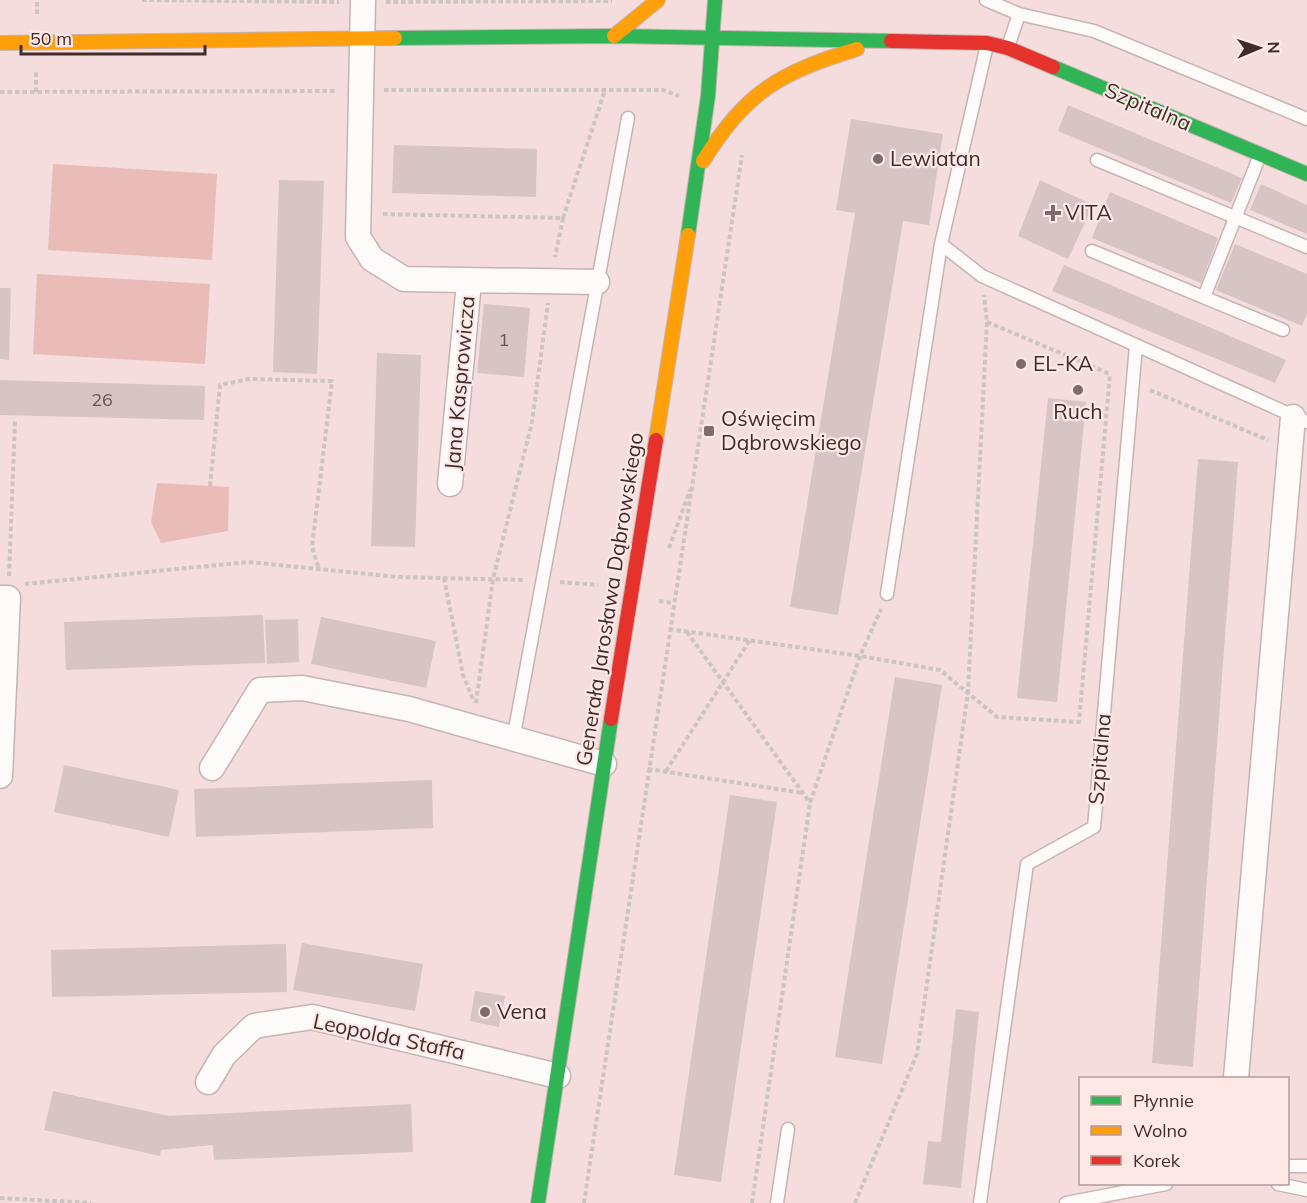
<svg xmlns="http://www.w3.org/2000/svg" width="1307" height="1203" font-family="Mulish,sans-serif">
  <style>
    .green { fill: #eabcb8 }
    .building { fill: #d7c4c5 }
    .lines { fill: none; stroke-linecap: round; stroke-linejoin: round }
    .lane-casing { stroke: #c7b4b2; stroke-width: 15 }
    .street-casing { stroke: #c7b4b2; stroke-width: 27 }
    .fast-casing { stroke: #c7b4b2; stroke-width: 16 }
    .slow-casing { stroke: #c7b4b2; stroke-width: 16 }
    .jam-casing { stroke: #c7b4b2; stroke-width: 16 }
    .path { stroke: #ccc3c3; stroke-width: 4; stroke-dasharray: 4.5 3; stroke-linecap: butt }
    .lane { stroke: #fdfafa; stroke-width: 12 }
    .street { stroke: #fdfafa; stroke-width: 24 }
    .fast { stroke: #30b455; stroke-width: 14 }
    .slow { stroke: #ff9f0a; stroke-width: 14 }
    .jam { stroke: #e5322d; stroke-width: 14 }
    .poi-dot { fill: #7f6b69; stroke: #fde8e6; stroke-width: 2 }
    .labels { text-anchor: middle; stroke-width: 4.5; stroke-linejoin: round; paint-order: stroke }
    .number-label { font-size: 18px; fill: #685554 }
    .street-label { font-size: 21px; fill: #402d2b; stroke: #fde8e6 }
    .poi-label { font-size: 21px; fill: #402d2b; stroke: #fde8e6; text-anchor: start }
  </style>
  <rect width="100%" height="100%" fill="#f4dddc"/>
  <path class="green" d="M53 164 217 174 212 260 48 250Z
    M37 274 210 284 205 364 33 354Z
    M157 483 229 487 228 531 161 543 151 522Z"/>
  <path class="building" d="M1068 105 1242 178 1231 203 1058 131Z
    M851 119 943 134 929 225 903 221 838 615 790 607 855 213 836 210Z
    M394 145 537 149 536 197 392 193Z
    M279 180 324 181 317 374 273 372Z
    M1040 180 1093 205 1068 259 1018 236Z
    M1261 184 1307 205V234L1250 210Z
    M1110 192 1218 238 1201 283 1092 238Z
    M1235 244 1307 274V313L1302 326 1216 290Z
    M1064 265 1286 360 1275 383 1052 291Z
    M0 288H11L9 360 0 359Z
    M484 304 530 308 524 377 477 373Z
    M377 353 421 355 415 547 371 546Z
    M0 380 205 386 204 420 0 415Z
    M1048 398 1086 402 1057 702 1017 698Z
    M1198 459 1238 462 1193 1067 1152 1063Z
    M263 615 265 663 66 670 64 622Z
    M321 617 436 641 426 688 311 664Z
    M298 619 299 662 267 664 265 620Z
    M895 677 942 685 882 1064 835 1057Z
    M64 765 179 790 169 837 54 812Z
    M432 780 433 828 196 837 194 789Z
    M730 795 777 802 721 1182 674 1175Z
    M302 943 423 964 415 1011 293 990Z
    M286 944 287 992 52 997 51 950Z
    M475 991 505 996 499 1027 470 1021Z
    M956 1009 979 1012 961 1188 923 1184 928 1141 941 1142Z
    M53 1091 169 1116 411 1104 413 1152 214 1160 213 1145 161 1150 160 1156 44 1130Z"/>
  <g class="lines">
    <defs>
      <path id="lane" d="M986 0 1019 14 1094 31 1307 119
        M1008 47 1019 14
        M1097 160 1307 247
        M941 244 982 276 1307 422
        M1092 251 1283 330
        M1204 297 1260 155
        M887 594 941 244 987 45
        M513 740 628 118
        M1288 1166H1307
        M1278 1184 1307 1190
        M777 1203 788 1129
        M980 1203 1027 864 1094 827 1136 346
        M1066 1203 1166 1184"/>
      <path id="street" d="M363 0 358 237 372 259 404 279 597 282
        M450 484 469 282
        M0 598H8L0 776
        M212 768 260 690 302 688 409 709 604 764
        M1236 1078 1293 417
        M208 1082 224 1055 254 1026 312 1017 558 1076"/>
      <path id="fast" d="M395 38 614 36 891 41
        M1053 67 1307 174
        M688 235 708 96 715 0
        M538 1203 611 719"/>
      <path id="slow" d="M614 36 658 0
        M0 43 395 38
        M703 161C747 91 779 73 857 49
        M656 440 688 235"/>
      <path id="jam" d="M891 41 987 43 1008 48 1053 67
        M611 719 656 440"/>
    </defs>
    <use href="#lane" class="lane-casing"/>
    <use href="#street" class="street-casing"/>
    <use href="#fast" class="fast-casing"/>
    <use href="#slow" class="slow-casing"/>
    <use href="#jam" class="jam-casing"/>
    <path class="path" d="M142 0 339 2
      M386 2 612 1
      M37 14V0
      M384 90H663L679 96
      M0 92 337 91
      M36 92V70
      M383 214 563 218 555 257
      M563 218 605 90
      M987 322 1110 374
      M1150 390 1268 440
      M210 486 220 385 249 379 332 381 312 547 319 569
      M669 548 690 490
      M9 576 15 421
      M444 578 463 675 474 702
      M560 582 598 585
      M25 584 248 562 398 577 525 580
      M659 601 673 603
      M669 629 860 656 940 670 997 717 1079 722 1110 374
      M687 632 810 803
      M476 703 493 579 532 422 548 303
      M648 769 803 793
      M666 771 750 640
      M0 1198 91 1203
      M584 1203 742 155
      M752 1203 810 803 860 656 881 609
      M855 1203 917 1054 968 692 987 322 984 295"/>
    <use href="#lane" class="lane"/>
    <use href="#street" class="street"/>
    <use href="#fast" class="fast"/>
    <use href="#slow" class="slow"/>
    <use href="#jam" class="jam"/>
  </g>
  <g class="poi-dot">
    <circle cx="878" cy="159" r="6"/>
    <path d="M1050 204h6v6h6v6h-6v6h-6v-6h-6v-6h6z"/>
    <circle cx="1021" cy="364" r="6"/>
    <circle cx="1078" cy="390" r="6"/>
    <rect x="703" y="425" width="12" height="12" rx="3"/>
    <circle cx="485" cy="1012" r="6"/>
  </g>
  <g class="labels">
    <g class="number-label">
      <text x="504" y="346">1</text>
      <text x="102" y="406">26</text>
    </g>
    <g class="street-label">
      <text transform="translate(1148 107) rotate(23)" y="7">Szpitalna</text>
      <text transform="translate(460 383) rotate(-85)" y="7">Jana Kasprowicza</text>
      <text transform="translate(610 599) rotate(-81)" y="7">Generała Jarosława Dąbrowskiego</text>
      <text transform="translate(1100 759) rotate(-85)" y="7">Szpitalna</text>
      <text transform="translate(389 1037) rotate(12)" y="7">Leopolda Staffa</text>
    </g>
    <g class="poi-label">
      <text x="890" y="166">Lewiatan</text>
      <text x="1065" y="220">VITA</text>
      <text x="1033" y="371">EL-KA</text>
      <text x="1078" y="419" text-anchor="middle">Ruch</text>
      <text x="721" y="426">Oświęcim<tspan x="721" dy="24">Dąbrowskiego</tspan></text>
      <text x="497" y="1019">Vena</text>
    </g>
  </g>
  <rect x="1079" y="1077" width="210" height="108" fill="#fde8e6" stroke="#b19d9b" stroke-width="1.5"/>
  <rect x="1091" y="1096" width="30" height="9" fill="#30b455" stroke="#b19d9b" stroke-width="1.5"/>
  <text x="1133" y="1107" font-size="18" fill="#402d2b">Płynnie</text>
  <rect x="1091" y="1126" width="30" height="9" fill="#ff9f0a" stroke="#b19d9b" stroke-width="1.5"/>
  <text x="1133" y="1137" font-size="18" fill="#402d2b">Wolno</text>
  <rect x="1091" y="1156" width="30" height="9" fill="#e5322d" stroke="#b19d9b" stroke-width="1.5"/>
  <text x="1133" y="1167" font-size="18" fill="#402d2b">Korek</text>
  <g transform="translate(1259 48) rotate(88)" stroke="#fde8e6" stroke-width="4.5" paint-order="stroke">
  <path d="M0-4.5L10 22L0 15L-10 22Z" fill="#402d2b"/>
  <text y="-9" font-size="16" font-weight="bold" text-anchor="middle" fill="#402d2b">N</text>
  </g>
  <path d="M21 45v9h184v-9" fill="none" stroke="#402d2b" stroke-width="3"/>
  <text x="30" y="45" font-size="18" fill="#402d2b" stroke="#fde8e6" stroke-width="4.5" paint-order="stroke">50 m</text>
</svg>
